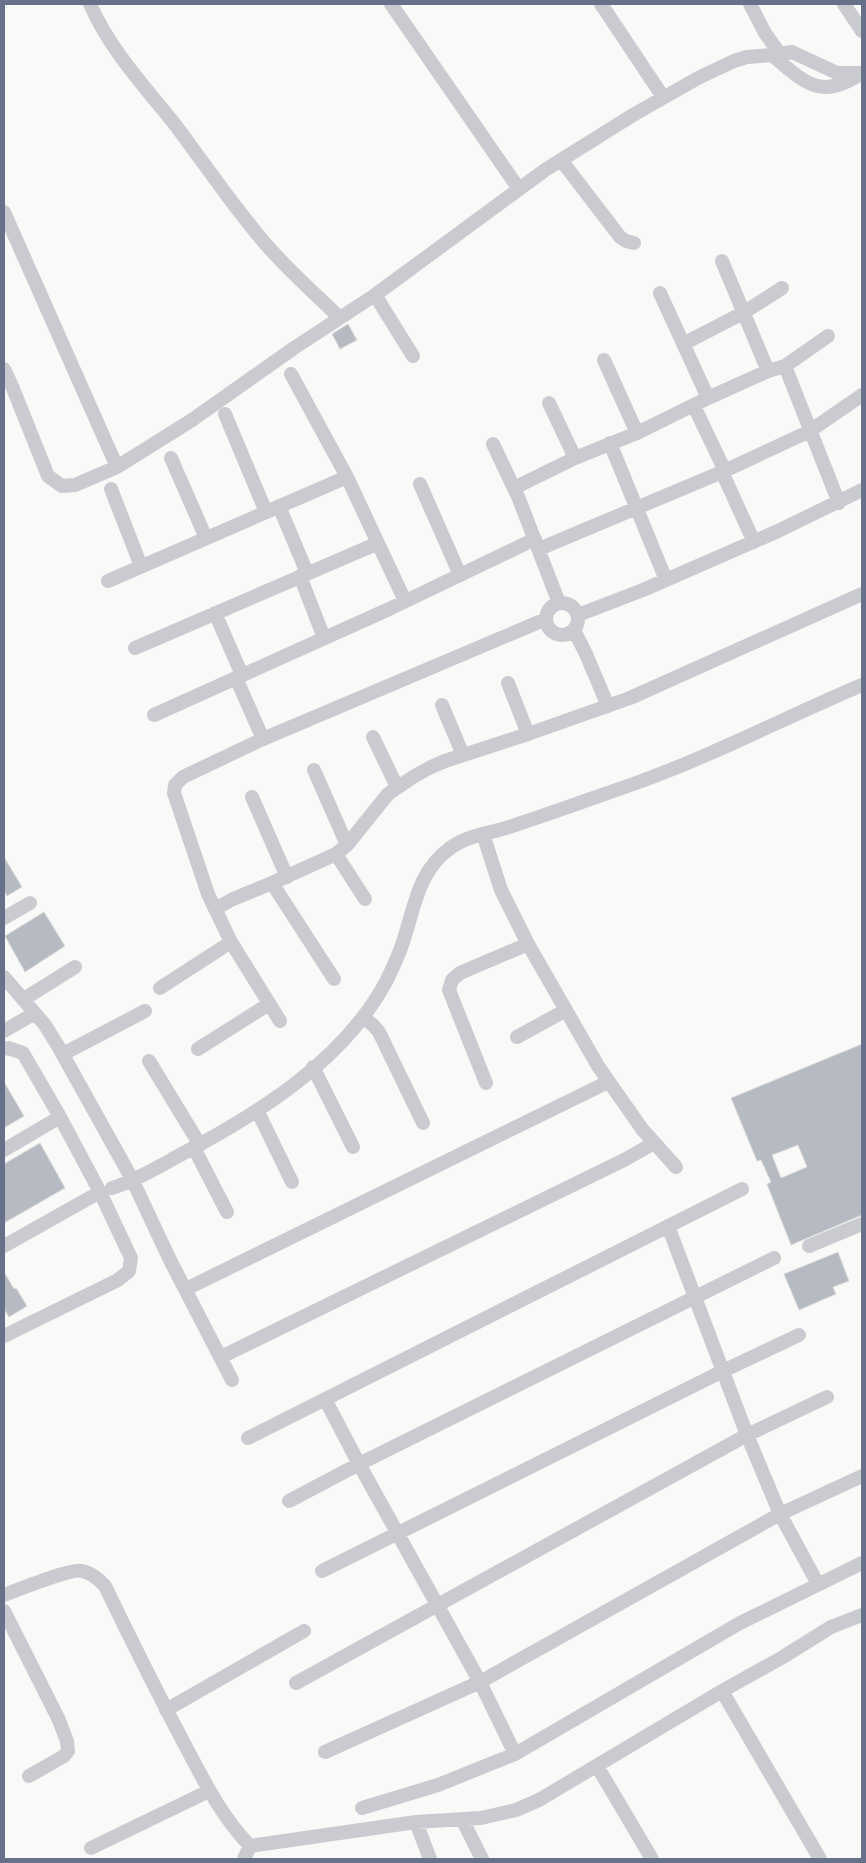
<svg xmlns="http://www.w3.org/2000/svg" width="866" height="1863" font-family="'Noto Sans',sans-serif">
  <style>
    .building { fill: #b6bac3; stroke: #dbdbd9; fill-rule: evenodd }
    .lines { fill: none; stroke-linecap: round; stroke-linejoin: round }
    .minor { stroke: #c9cbd0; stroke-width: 14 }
  </style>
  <rect width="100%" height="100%" fill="#f9faf7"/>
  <path class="building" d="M348 324 357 340 340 349 332 334Z
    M4 857 22 887 7 896 4 890Z
    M44 912 65 946 25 972 5 936Z
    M862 1044V1215L791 1245 767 1184 771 1182 761 1160 757 1161 731 1098ZM798 1145 807 1167 781 1178 772 1155Z
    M4 1082 24 1116 4 1128Z
    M40 1143 65 1188 4 1223V1164Z
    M838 1252 849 1281 833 1287 836 1294 799 1310 784 1274Z
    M4 1272 14 1289 16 1288 27 1306 9 1317 4 1309Z"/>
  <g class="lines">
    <path class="minor" d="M90 4C109 48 143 85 173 122 199 156 223 192 250 225 276 259 309 288 340 318
      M391 4 519 189
      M601 4 663 97
      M750 4 765 33 780 54
      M844 4 862 31
      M772 55 792 52 837 73H862
      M561 160 620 237 626 241 634 243
      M4 212 117 467
      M722 261 768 371
      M660 293 708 398
      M375 295 413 356
      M683 344 743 313 782 288
      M604 360 637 433
      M785 366 839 503
      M4 369 12 386 48 476 62 486 75 485 117 467 192 420 294 348 375 295 545 170 633 115 698 78 734 61 747 57 772 55C805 83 821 101 862 73
      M291 374 347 477 405 601
      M549 403 575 458
      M694 406 725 471
      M225 414 266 512
      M610 443 666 580
      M493 444 519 499 559 603
      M171 458 206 538
      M722 472 754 542
      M420 484 460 575
      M514 488 575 458 637 433 708 398 768 371 785 366 828 336
      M111 489 141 566
      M279 506 307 573
      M539 549 722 472 810 431 862 395
      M300 576 324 638
      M108 581 347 477
      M546 619a16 16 0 1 1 32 0a16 16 0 1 1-32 0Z
      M215 613 242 675
      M578 615 643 590 778 531 862 490
      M574 630 586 654 608 706
      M135 648 376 544
      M236 678 263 739
      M508 683 528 734
      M442 705 463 755
      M154 715 387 610 535 539
      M373 737 397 787
      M314 770 347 845
      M252 797 287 877
      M483 834 501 890 528 944 598 1066 642 1129 676 1167
      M336 854 365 899
      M272 883 334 979
      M215 909 233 899 272 883 336 854 347 845 388 794 413 777 431 767 445 761 528 734 630 698 862 594
      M4 918 30 903
      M4 977 45 1025 58 1046 132 1179 170 1260 232 1380
      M160 988 231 942
      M24 999 75 967
      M364 1018 373 1025 379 1032 423 1123
      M280 1021 231 942 208 894 174 793 175 785 183 777 263 739 546 619
      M4 1031 35 1013
      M517 1037 566 1010
      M4 1049 8 1048 23 1053 60 1117 100 1192 131 1258 129 1271 118 1280 4 1336
      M198 1049 269 1004
      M63 1054 145 1011
      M149 1061 200 1145
      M313 1067 353 1147
      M486 1083 449 990 452 980 460 973 528 944
      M257 1110 292 1182
      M194 1148 227 1212
      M4 1150 60 1117
      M112 1188C135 1181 158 1167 180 1155 258 1114 344 1061 387 980 392 969 398 957 402 945 414 911 417 872 449 849 465 836 486 834 506 828 549 814 593 798 636 783 714 755 786 717 862 685
      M668 1226 747 1435 780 1514 818 1584
      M4 1246 100 1192
      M809 1246 862 1224
      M186 1289 608 1082
      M221 1357 626 1159 654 1143
      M325 1399 359 1464 480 1682 515 1754
      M248 1438 742 1189
      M289 1501 359 1464 774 1258
      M322 1571 723 1371 799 1335
      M4 1595C17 1590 72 1568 82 1571 92 1573 98 1579 105 1586 131 1640 158 1694 186 1747 205 1783 222 1817 250 1846
      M4 1611 58 1718 67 1741 68 1751 64 1756 29 1776
      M296 1683 747 1435 827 1397
      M722 1691 820 1859
      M166 1710 304 1631
      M325 1752 480 1682 780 1514 862 1476
      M597 1766 652 1859
      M362 1808 438 1785 515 1754 740 1623 862 1563
      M462 1819 482 1859
      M416 1822 430 1859
      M250 1846 416 1822 481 1818 516 1810 539 1800 722 1691 783 1657 831 1627 862 1615
      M91 1848 209 1791
      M244 1859 250 1846"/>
  </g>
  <rect width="866" height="1863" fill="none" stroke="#67718a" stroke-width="10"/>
</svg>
